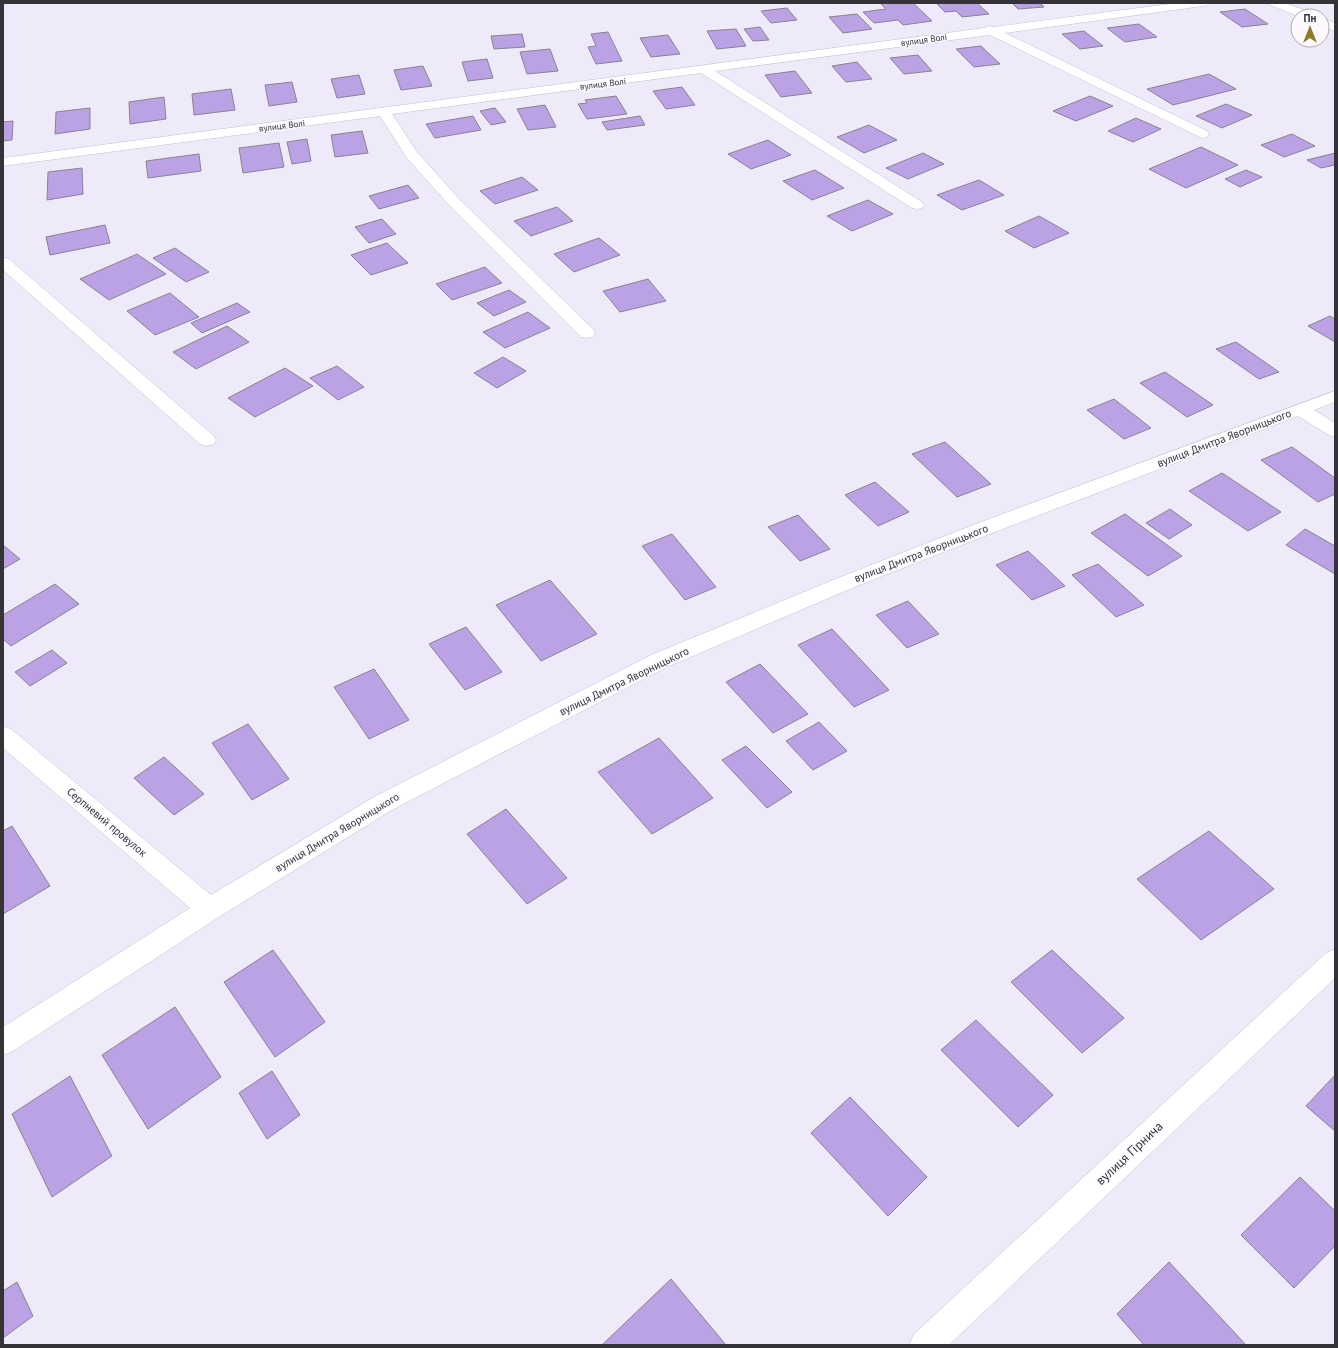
<svg xmlns="http://www.w3.org/2000/svg" width="1338" height="1348" font-family="'PT Sans',sans-serif">
  <style>
    .building { fill: #baa2e5; stroke: #878390 }
    .lines { fill: none; stroke-linecap: round; stroke-linejoin: round }
    .street-casing { stroke: #c2becc; stroke-width: 1 }
    .street { fill: #fff; fill-rule: evenodd }
    .labels { text-anchor: middle; stroke-width: 3; stroke-linejoin: round; paint-order: stroke }
    .far-street-label { font-size: 9px; fill: #353338; stroke: #fbf9ff }
    .street-label { font-size: 11px; fill: #353338; stroke: #fbf9ff }
    .near-street-label { font-size: 13px; fill: #353338; stroke: #fbf9ff }
  </style>
  <rect width="100%" height="100%" fill="#efeaf9"/>
  <path class="building" d="M880 3H913L932 21 903 25 898 20 874 23 863 12 886 9Z
    M936 3H977L989 14 962 17 956 11 945 12Z
    M1012 3H1040L1044 7 1018 9Z
    M787 8 797 20 771 23 761 11Z
    M1245 9 1268 24 1242 27 1220 12Z
    M857 14 872 29 843 33 829 17Z
    M1139 24 1157 37 1125 42 1107 28Z
    M760 27 769 40 753 41 744 29Z
    M736 29 746 46 717 49 707 31Z
    M1084 31 1103 46 1080 49 1062 34Z
    M608 32 622 61 596 64 588 47 596 46 591 34Z
    M522 34 525 47 494 49 491 36Z
    M668 35 680 54 651 57 640 38Z
    M981 46 1000 64 974 67 956 49Z
    M550 49 558 71 527 74 520 52Z
    M918 55 932 71 904 74 890 58Z
    M487 59 493 78 468 81 462 62Z
    M857 62 872 79 846 82 832 66Z
    M423 66 432 86 401 90 394 70Z
    M795 71 812 93 781 97 765 75Z
    M1209 74 1236 89 1173 105 1147 89Z
    M359 75 365 94 337 98 331 79Z
    M292 82 297 102 269 106 265 85Z
    M682 87 695 105 666 109 653 91Z
    M231 89 235 110 194 115 192 94Z
    M616 96 627 114 587 119 578 104 587 103 585 100Z
    M1090 96 1113 106 1076 121 1053 111Z
    M164 97 166 119 130 124 129 102Z
    M1226 104 1252 115 1222 128 1196 116Z
    M545 105 556 127 528 130 517 109Z
    M90 108V129L55 134 56 112Z
    M495 108 506 122 491 125 480 111Z
    M473 116 481 130 435 138 426 124Z
    M640 116 645 125 607 130 602 122Z
    M1136 118 1161 129 1133 142 1108 131Z
    M13 121 12 140 3 141V122Z
    M869 125 897 140 864 153 837 137Z
    M362 131 368 153 335 157 331 135Z
    M1292 134 1315 146 1284 157 1261 145Z
    M307 139 311 161 292 164 287 142Z
    M768 140 791 155 751 169 728 154Z
    M279 143 284 167 243 173 239 148Z
    M1201 147 1238 165 1186 188 1149 169Z
    M923 153 944 164 908 179 886 168Z
    M1335 153V165L1321 168 1307 160Z
    M199 154 201 171 148 178 146 161Z
    M82 168 83 194 47 200 48 172Z
    M815 170 844 188 812 200 783 181Z
    M1246 170 1262 177 1240 187 1225 179Z
    M522 177 538 190 495 204 480 191Z
    M979 180 1004 195 962 210 937 195Z
    M408 185 419 198 379 209 369 196Z
    M868 200 893 214 852 231 827 216Z
    M557 207 573 221 531 236 514 221Z
    M1039 216 1069 233 1034 248 1005 231Z
    M382 219 396 234 369 243 355 227Z
    M105 225 110 243 50 255 46 237Z
    M599 238 620 255 574 272 554 254Z
    M387 243 408 263 371 275 351 255Z
    M175 248 209 272 186 282 153 258Z
    M137 254 166 274 109 300 80 279Z
    M485 267 502 283 452 300 436 284Z
    M648 279 666 301 620 312 603 291Z
    M509 290 526 302 494 316 477 303Z
    M170 293 199 317 155 335 127 311Z
    M237 303 250 312 202 333 191 323Z
    M528 312 550 328 505 348 483 332Z
    M1330 316 1335 319V342L1308 326Z
    M227 326 249 342 196 369 173 352Z
    M1236 342 1279 372 1259 379 1216 349Z
    M503 357 526 371 497 388 474 373Z
    M337 366 364 387 338 400 310 378Z
    M285 368 313 386 255 417 228 398Z
    M1165 372 1213 405 1187 417 1140 383Z
    M1114 399 1151 428 1124 439 1087 410Z
    M945 442 991 484 957 497 912 454Z
    M1292 447 1335 478V494L1318 502 1261 460Z
    M1222 473 1281 512 1248 531 1189 491Z
    M875 482 909 512 878 526 845 495Z
    M1170 509 1192 525 1169 539 1146 523Z
    M1125 514 1182 556 1148 576 1091 533Z
    M798 515 830 549 800 561 768 527Z
    M1305 529 1335 546V574L1286 545Z
    M672 534 716 587 685 600 642 546Z
    M3 545 20 559 3 569Z
    M1028 551 1065 586 1032 600 996 565Z
    M1098 564 1144 605 1116 617 1072 575Z
    M550 580 597 634 541 661 496 605Z
    M55 584 79 604 11 646 3 639V615Z
    M908 601 939 634 907 648 876 615Z
    M466 627 502 672 465 690 429 644Z
    M832 629 889 690 854 707 798 645Z
    M52 650 67 663 30 686 15 672Z
    M760 664 808 714 773 733 726 682Z
    M374 669 409 720 369 739 334 687Z
    M819 722 847 751 813 770 786 741Z
    M248 724 289 779 252 800 212 743Z
    M659 738 713 798 652 834 598 772Z
    M746 746 792 792 767 808 722 760Z
    M164 757 204 794 174 815 134 778Z
    M506 809 567 878 527 904 467 834Z
    M12 826 50 886 3 914V831Z
    M1209 831 1274 889 1201 940 1137 879Z
    M273 950 325 1022 275 1057 224 982Z
    M1052 950 1124 1018 1082 1053 1011 982Z
    M175 1007 221 1077 148 1129 102 1055Z
    M976 1020 1053 1095 1018 1127 941 1050Z
    M272 1071 300 1115 267 1139 239 1093Z
    M1335 1075V1131L1306 1106Z
    M70 1076 112 1156 52 1197 12 1114Z
    M850 1097 927 1177 888 1216 811 1133Z
    M1300 1177 1335 1211V1246L1294 1288 1241 1235Z
    M1169 1262 1246 1345H1144L1117 1314Z
    M671 1279 726 1345H602Z
    M17 1282 33 1316 3 1338V1291Z"/>
  <g class="lines">
    <defs>
      <path id="street" d="M1177 3H1209L1207 5 1203 6 1005 33 1207 131 1209 134 1207 137 1202 138 990 35 715 71 922 202 924 205 922 208 917 209 912 208 701 73 392 114 417 152 460 200 593 329 595 333 593 337 587 338 581 337 450 206 407 158 380 116 3 166V158L984 28 989 26 993 27Z
        M1268 3H1285L1312 13 1314 16H1298L1270 5Z
        M1322 18 1335 23V31L1322 26Z
        M3 257 9 259 214 436 216 440 214 444 207 446 200 444 3 270Z
        M1335 391V402L1314 410 1335 423V437L1329 435 1298 416 995 532 857 586 667 667 390 811 219 917 13 1051 3 1055V1027L190 908 3 748V726L11 729 211 895 374 797 651 655 843 576 981 522Z
        M1335 949V978L949 1345H909L914 1334 1326 953Z"/>
    </defs>
    <use href="#street" class="street-casing"/>
    <use href="#street" class="street"/>
  </g>
  <g class="labels">
    <g class="far-street-label">
      <text transform="translate(924 40) rotate(-8)" y="3">вулиця Волі</text>
      <text transform="translate(603 84) rotate(-7)" y="3">вулиця Волі</text>
      <text transform="translate(282 126) rotate(-7)" y="3">вулиця Волі</text>
    </g>
    <g class="street-label">
      <text transform="translate(1224 438) rotate(-21)" y="4">вулиця Дмитра Яворницького</text>
      <text transform="translate(921 553) rotate(-21)" y="4">вулиця Дмитра Яворницького</text>
      <text transform="translate(624 681) rotate(-26)" y="4">вулиця Дмитра Яворницького</text>
      <text transform="translate(107 822) rotate(40)" y="4">Серпневий провулок</text>
      <text transform="translate(337 832) rotate(-31)" y="4">вулиця Дмитра Яворницького</text>
    </g>
    <g class="near-street-label">
      <text transform="translate(1129 1153) rotate(-43)" y="5">вулиця Гірнича</text>
    </g>
  </g>
  <rect width="1338" height="1348" fill="none" stroke="#353338" stroke-width="8"/>
  <g transform="translate(1310 28)"><circle r="19" fill="#fbf9ff" stroke="#acaaaf"/>
  <path d="M0-3L7 15L0 10L-7 15Z" fill="#8f7a20"/>
  <text y="-6" font-size="11" font-weight="bold" text-anchor="middle" fill="#353338">Пн</text>
  </g>
</svg>
